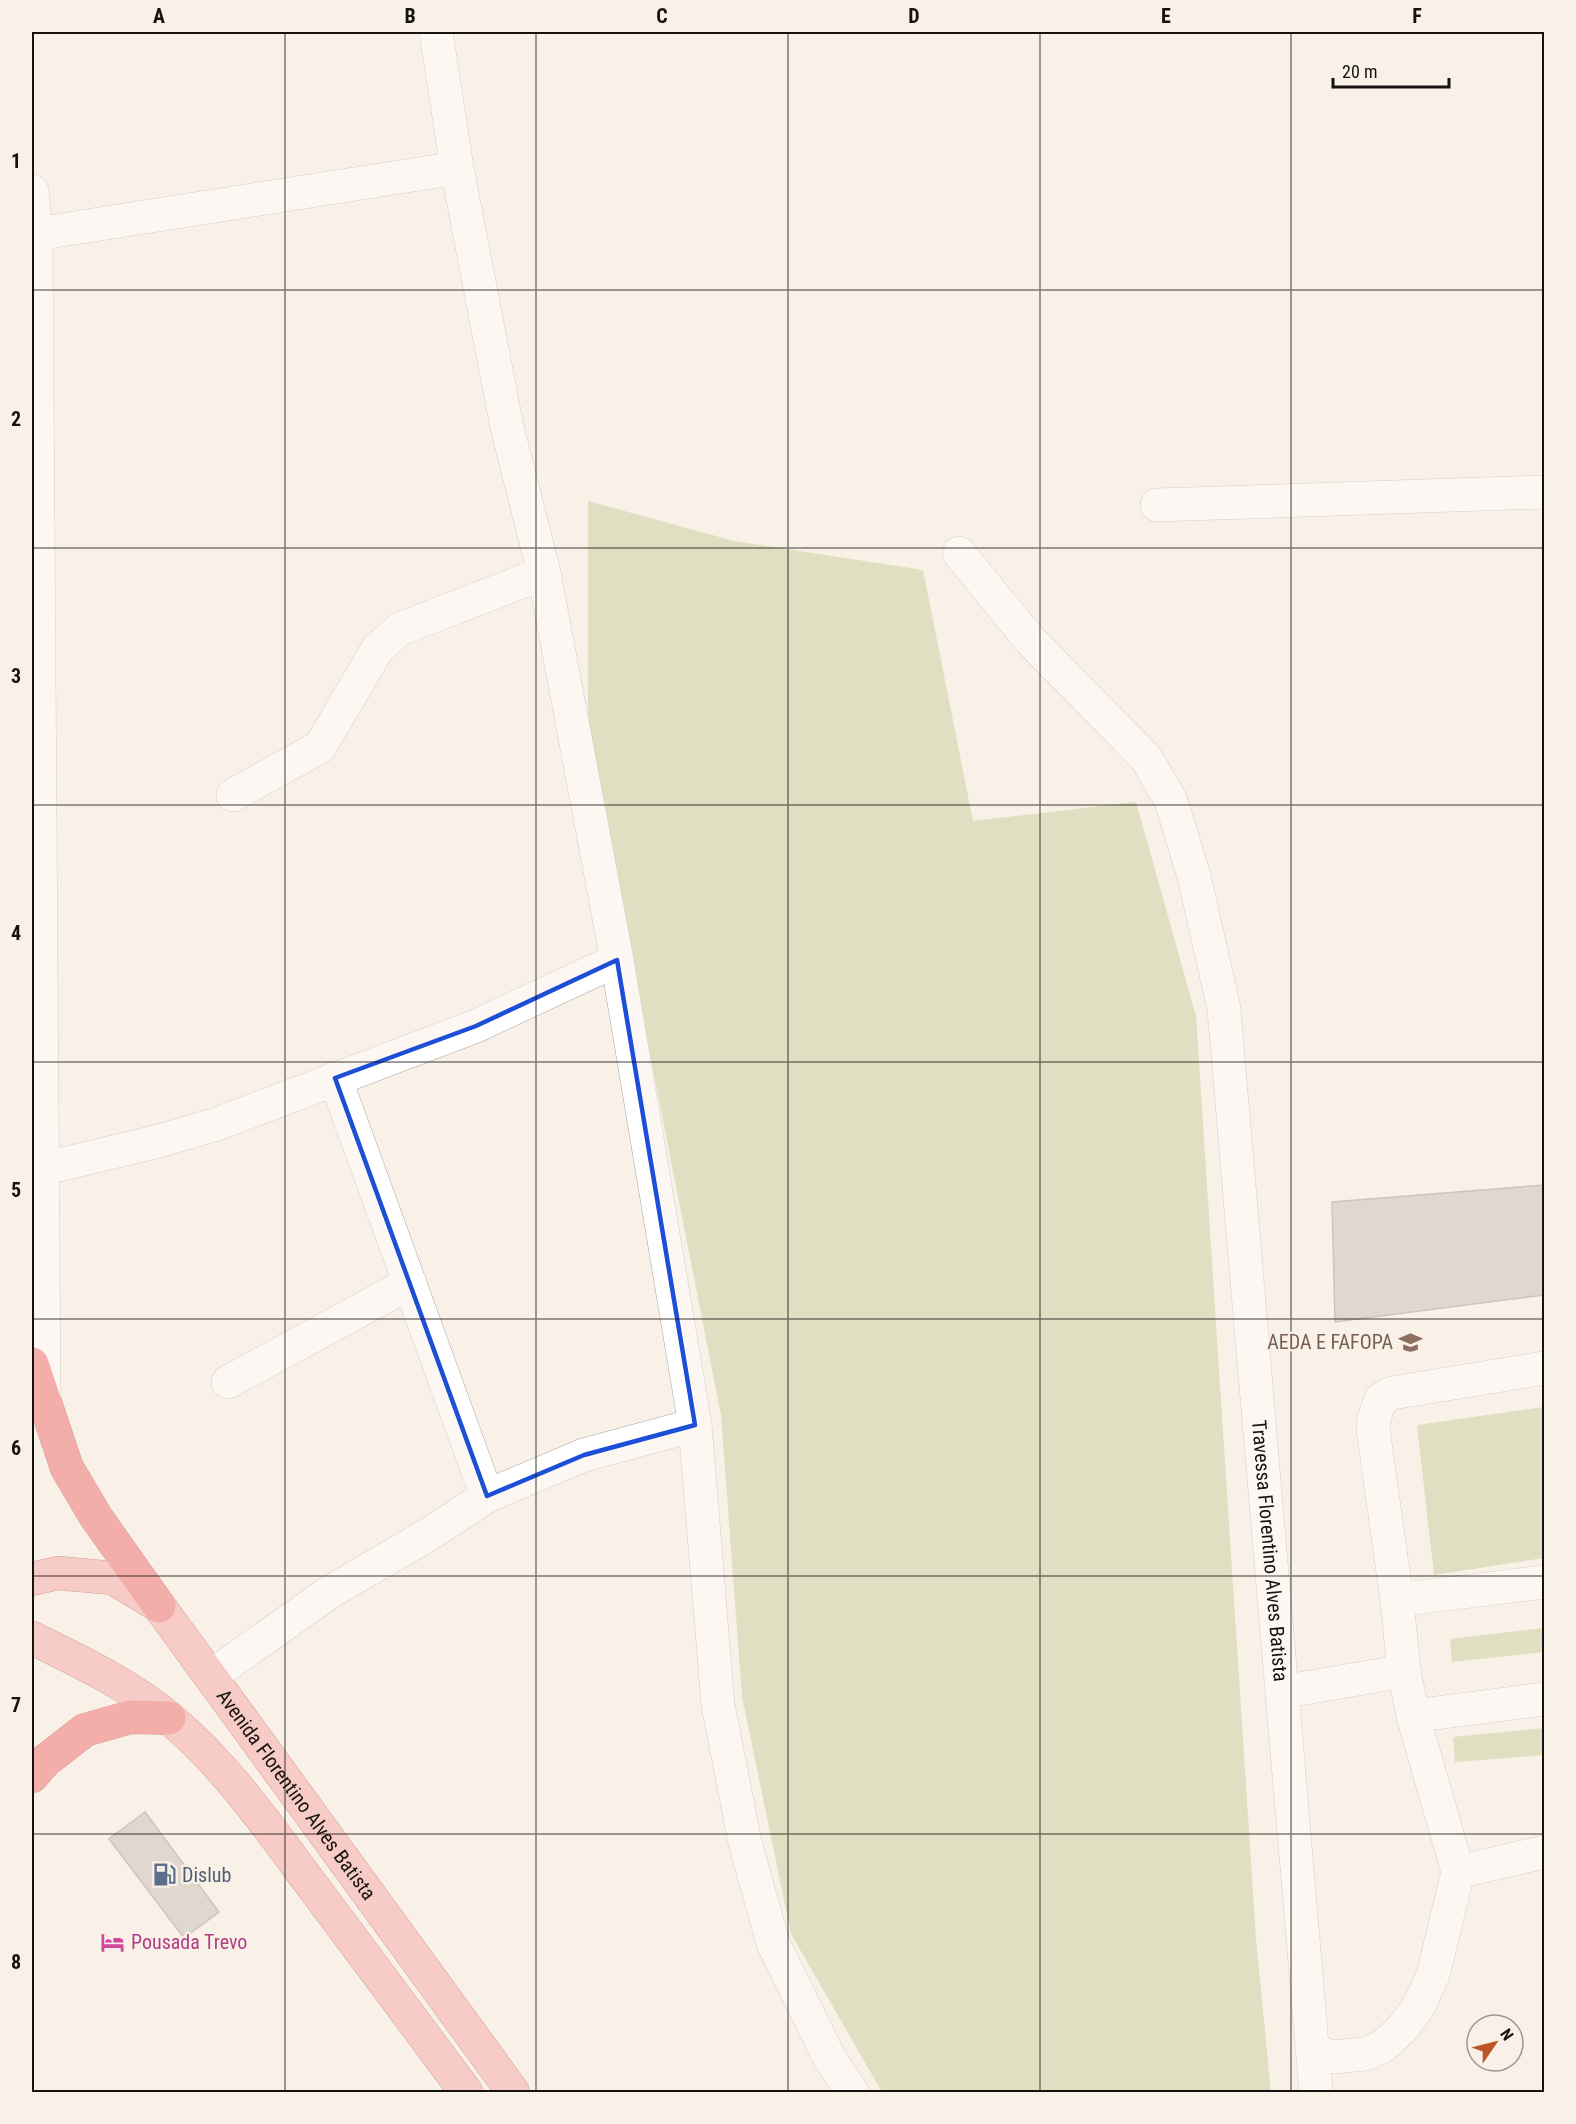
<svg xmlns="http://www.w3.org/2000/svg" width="1576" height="2124" font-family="'Roboto Condensed',sans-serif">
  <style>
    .green { fill: #bec992 }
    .building { fill: #c2b9b1; stroke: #988f88; stroke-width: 1.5 }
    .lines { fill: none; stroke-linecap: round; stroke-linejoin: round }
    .minor-casing { stroke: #aca49c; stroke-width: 34 }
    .major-casing { stroke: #a04342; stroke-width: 34 }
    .highway-casing { stroke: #a04342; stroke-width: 34 }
    .minor { stroke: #fff; stroke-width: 33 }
    .major { stroke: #f39e9e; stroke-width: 33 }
    .highway { stroke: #eb5d5d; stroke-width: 33 }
    .marked { fill: none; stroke: #1d4ed8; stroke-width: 4.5; stroke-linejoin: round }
    .grid { fill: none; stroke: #15120f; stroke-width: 1.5; stroke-opacity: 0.55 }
    .labels { text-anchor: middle; stroke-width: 4.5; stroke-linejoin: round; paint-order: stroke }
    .education-label { font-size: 20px; fill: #785e54; stroke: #f9f1e7; text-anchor: end }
    .street-label { font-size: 20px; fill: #15120f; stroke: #f9f1e7 }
    .service-label { font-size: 20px; fill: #4e5e75; stroke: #f9f1e7; text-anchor: start }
    .hotel-label { font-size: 20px; fill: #b23c85; stroke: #f9f1e7; text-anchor: start }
    .neatline { fill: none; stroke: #15120f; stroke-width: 2 }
    .grid-label { font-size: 20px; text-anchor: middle; font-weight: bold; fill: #15120f }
  </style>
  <rect width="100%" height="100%" fill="#f9f1e7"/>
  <path class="green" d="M588 501 734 541 923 570 973 821 1136 802 1196 1016 1256 1939 1271 2092H882L791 1934 742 1696 721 1415 588 739Z
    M1544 1407V1558L1434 1575 1417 1425Z
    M1544 1628V1652L1452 1662 1450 1639Z
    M1544 1728V1755L1455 1762 1453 1737Z"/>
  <path class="building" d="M1544 1185V1295L1335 1322 1332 1202Z
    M145 1812 219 1912 184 1938 109 1839Z"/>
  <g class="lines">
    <defs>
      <g id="minor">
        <path d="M436 32 457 168 507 427 544 573 617 960 695 1425 718 1705 745 1842 773 1943 829 2057 852 2092"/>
        <path d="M32 191 36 234 44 1399"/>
        <path d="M36 234 457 168"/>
        <path d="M1157 505 1544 492"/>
        <path id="s1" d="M959 553 1030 640 1146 758 1171 801 1194 876 1224 1009 1316 2092"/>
        <path d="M233 795 320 747 378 648 400 629 544 573"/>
        <path d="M335 1078 487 1496"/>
        <path d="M42 1169 159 1141 217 1124 476 1026 617 960"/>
        <path d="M228 1382 410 1283"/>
        <path d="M1397 1600 1544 1582"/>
        <path d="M211 1676 330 1592 431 1533 487 1496 584 1455 695 1425"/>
        <path d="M1282 1692 1404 1671"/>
        <path d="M1413 1716 1544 1699"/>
        <path d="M1458 1872 1544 1852"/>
        <path d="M1313 2052 1334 2057 1364 2054 1382 2047 1401 2030 1419 2006 1433 1975 1458 1872 1413 1716 1404 1671 1397 1600 1373 1429 1374 1418 1381 1399 1392 1393 1544 1368"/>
      </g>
      <g id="major">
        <path id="s2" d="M32 1579 58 1573 113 1578 159 1606 513 2092"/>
        <path d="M32 1638C79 1661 128 1684 169 1718 227 1766 269 1828 314 1888 364 1956 415 2024 466 2092"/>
      </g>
      <path id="highway" d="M32 1364 67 1468 96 1517 159 1606
        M32 1776 45 1761 85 1730 131 1717 169 1718"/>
    </defs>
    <use href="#minor" class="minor-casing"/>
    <use href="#major" class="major-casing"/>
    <use href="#highway" class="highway-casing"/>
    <use href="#minor" class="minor"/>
    <use href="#major" class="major"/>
    <use href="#highway" class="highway"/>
  </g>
  <path d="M0 0H1576V2124H0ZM617 960 695 1425 584 1455 487 1496 335 1078 476 1026Z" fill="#f9f1e7" fill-opacity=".55" fill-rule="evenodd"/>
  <path class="marked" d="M617 960 695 1425 584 1455 487 1496 335 1078 476 1026Z"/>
  <path class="grid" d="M285 32V2092M536 32V2092M788 32V2092M1040 32V2092M1291 32V2092M32 290H1544M32 548H1544M32 805H1544M32 1062H1544M32 1319H1544M32 1576H1544M32 1834H1544"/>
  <defs>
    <symbol id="university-bare" viewBox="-9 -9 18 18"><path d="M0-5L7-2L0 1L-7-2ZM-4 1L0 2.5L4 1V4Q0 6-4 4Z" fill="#8d6e63" stroke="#f9f1e7" stroke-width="2.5" paint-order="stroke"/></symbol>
    <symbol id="fuel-bare" viewBox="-9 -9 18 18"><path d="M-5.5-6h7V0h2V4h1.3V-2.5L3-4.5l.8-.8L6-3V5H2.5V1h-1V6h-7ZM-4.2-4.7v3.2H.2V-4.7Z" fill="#5c6f8a" stroke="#f9f1e7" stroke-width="2.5" paint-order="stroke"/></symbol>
    <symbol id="hotel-bare" viewBox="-9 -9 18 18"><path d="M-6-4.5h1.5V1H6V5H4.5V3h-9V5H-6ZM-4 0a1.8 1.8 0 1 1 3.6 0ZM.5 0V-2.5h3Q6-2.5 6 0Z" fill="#d1479c" stroke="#f9f1e7" stroke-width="2.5" paint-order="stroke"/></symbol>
  </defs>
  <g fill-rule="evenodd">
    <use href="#university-bare" x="1394" y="1326" width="33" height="33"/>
    <use href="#fuel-bare" x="148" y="1858" width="33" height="33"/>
    <use href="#hotel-bare" x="96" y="1926" width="33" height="33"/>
  </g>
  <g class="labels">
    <g class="education-label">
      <text x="1393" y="1349">AEDA E FAFOPA</text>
    </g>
    <g class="street-label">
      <text dy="7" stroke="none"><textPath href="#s1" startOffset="1086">Travessa Florentino Alves Batista</textPath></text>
      <text dy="7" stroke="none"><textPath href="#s2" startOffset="369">Avenida Florentino Alves Batista</textPath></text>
    </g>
    <g class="service-label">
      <text x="182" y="1882">Dislub</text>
    </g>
    <g class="hotel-label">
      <text x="131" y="1949">Pousada Trevo</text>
    </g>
  </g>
  <rect width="1576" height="2124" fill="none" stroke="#f9f1e7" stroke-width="66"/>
  <g transform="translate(1495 2043) rotate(55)"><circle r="28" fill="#f9f1e7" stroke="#9e9891" stroke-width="1.5"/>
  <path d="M0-4.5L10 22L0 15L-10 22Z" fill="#bb5725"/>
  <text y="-9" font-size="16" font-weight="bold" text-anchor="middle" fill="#15120f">N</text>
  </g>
  <path d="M1333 78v9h116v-9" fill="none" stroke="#15120f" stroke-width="3"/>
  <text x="1342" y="78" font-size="18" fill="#15120f" stroke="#f9f1e7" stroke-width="4.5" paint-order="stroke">20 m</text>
  <rect x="33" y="33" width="1510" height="2058" class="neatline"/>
  <g class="grid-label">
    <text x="159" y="23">A</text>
    <text x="410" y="23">B</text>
    <text x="662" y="23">C</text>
    <text x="914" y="23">D</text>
    <text x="1166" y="23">E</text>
    <text x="1417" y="23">F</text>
    <text x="16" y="168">1</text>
    <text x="16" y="426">2</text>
    <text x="16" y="683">3</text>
    <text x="16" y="940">4</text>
    <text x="16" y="1197">5</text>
    <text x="16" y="1455">6</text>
    <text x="16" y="1712">7</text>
    <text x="16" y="1969">8</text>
  </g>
</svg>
